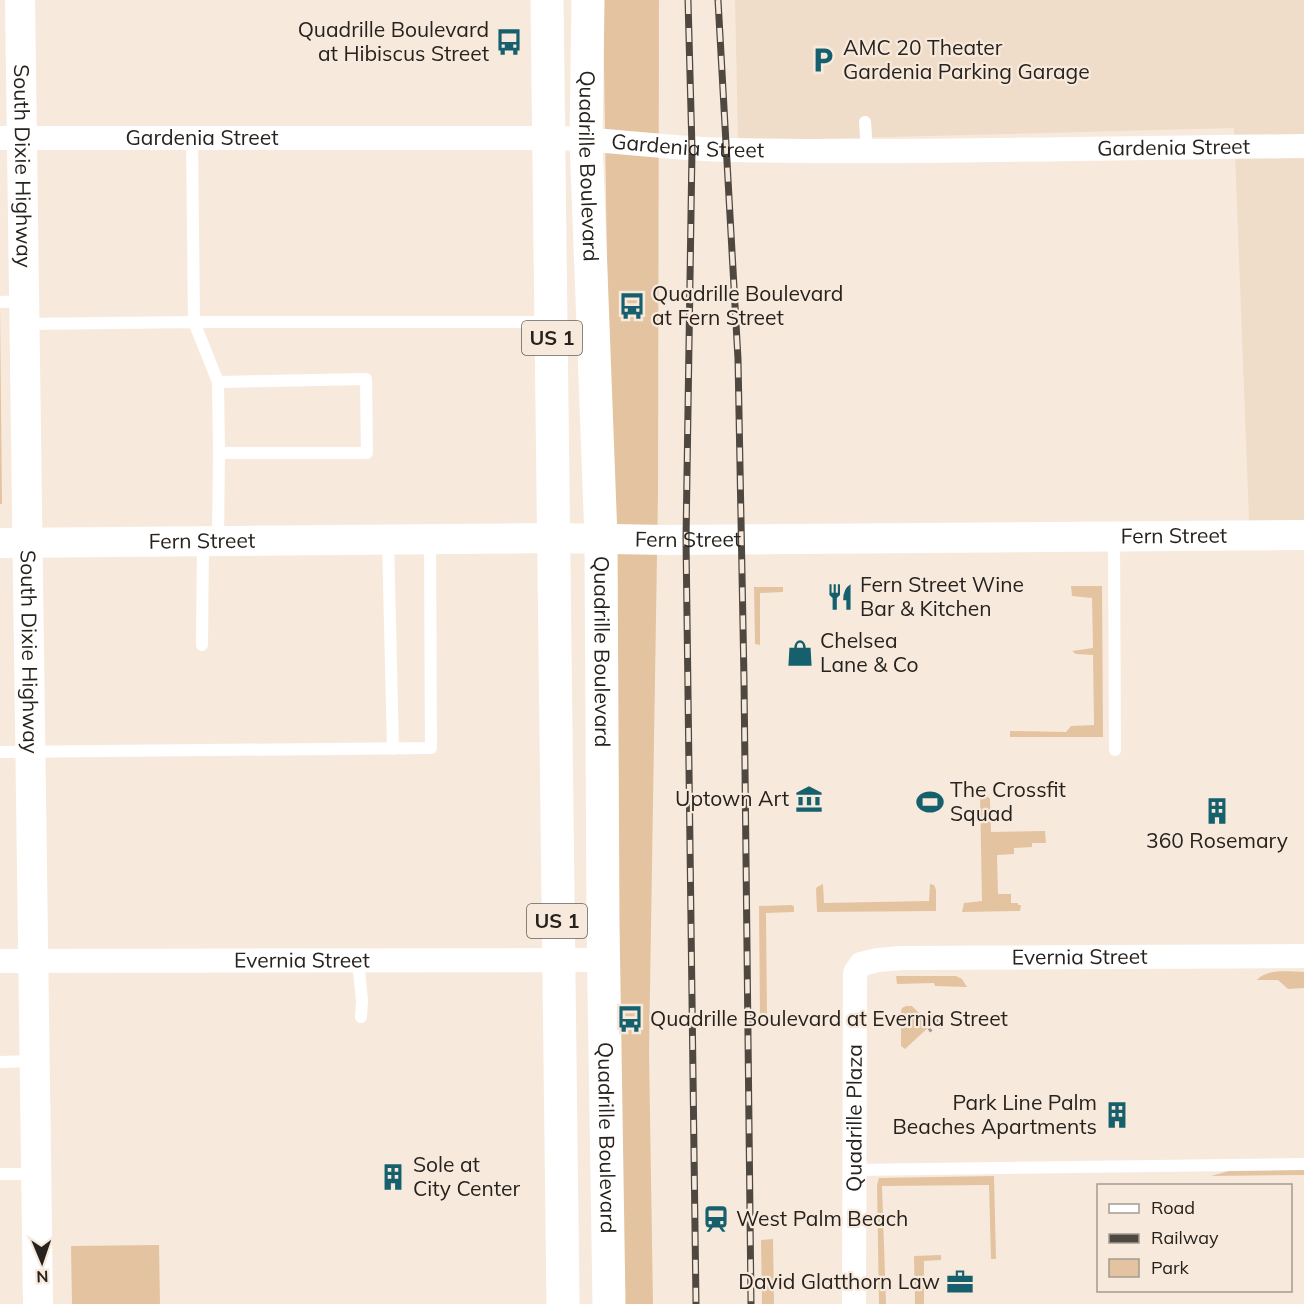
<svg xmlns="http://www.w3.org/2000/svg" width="1304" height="1304" font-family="Mulish,sans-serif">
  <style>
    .built { fill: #efddca }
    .green { fill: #e4c3a0 }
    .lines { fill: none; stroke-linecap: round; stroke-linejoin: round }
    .path { stroke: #a59b91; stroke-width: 4; stroke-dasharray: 3 4.5; stroke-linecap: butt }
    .service { stroke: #fff; stroke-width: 12 }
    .minor { stroke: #fff; stroke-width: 24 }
    .tertiary { stroke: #fff; stroke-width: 30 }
    .primary { stroke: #fff; stroke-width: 33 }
    .rail-casing { stroke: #4e4841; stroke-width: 7 }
    .rail { stroke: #f7eadd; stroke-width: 4.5; stroke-dasharray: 14; stroke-linecap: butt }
    .labels { text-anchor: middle; stroke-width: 4.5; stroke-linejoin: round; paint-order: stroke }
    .shield { fill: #f7eadd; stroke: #655e57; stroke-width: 1.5 }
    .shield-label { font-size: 20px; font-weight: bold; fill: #27221d }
    .poi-label { font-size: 21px; fill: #27221d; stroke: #f7eadd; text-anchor: start }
    .street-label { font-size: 21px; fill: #27221d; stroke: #f7eadd }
  </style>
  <rect width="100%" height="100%" fill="#f7eadd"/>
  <path class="built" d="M735 0H1304V520L1249 521 1234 128 738 141Z"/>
  <path class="green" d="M603 0H659L658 493 649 1052 653 1304H623Z
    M0 302 2 504H0Z
    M1071 586H1102L1103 737H1010V731L1066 732 1071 726 1094 725 1093 655 1076 654 1072 651 1093 648 1092 598 1072 596Z
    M754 587H783V592L760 593V645L755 644Z
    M984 792 990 799 991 832 1045 831 1046 843H1032V847L1014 848V854L997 855 998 894H1011V903H1018V905H1021L1020 911 962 912 964 903 982 901 980 793Z
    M823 884 824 903 929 901 930 884 934 885 936 890V911L817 912 816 889 817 887Z
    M792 905 794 907V912L766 913 767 1018H760L759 906Z
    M1304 972V988L1288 989 1278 980H1257C1267 968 1290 972 1304 972Z
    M896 976H956L962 979 967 987 935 986 934 983 897 984Z
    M906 1006H912L931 1025 905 1049 901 1046V1011L902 1008Z
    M1304 1168V1175L1211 1176 1236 1169Z
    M994 1176 996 1259H991L989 1185 882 1186 886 1304H879L877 1185 879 1178Z
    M773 1239 774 1304H762L761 1240Z
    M159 1245 160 1304H72L71 1246Z
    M941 1255V1260L924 1261V1304H915L914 1256Z"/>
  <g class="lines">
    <path class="path" d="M930 1015 941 1025V1030
      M929 1031 938 1023"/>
    <path class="service" d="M865 122 867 151
      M0 302 24 301
      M25 324 194 322 192 138
      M218 382 219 453H367L366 379 218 382 194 322H549
      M1114 537 1115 750
      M388 540 393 749
      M218 541 219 453
      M202 645 203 541
      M0 752 431 748 430 539
      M358 960 362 1001 361 1017
      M0 1062 34 1061
      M855 1170 1304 1164
      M0 1174H36"/>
    <g class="minor">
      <path id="s1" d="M0 138H549C610 139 670 149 731 150 922 153 1113 148 1304 146"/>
      <path id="s2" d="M0 961 604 960"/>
      <path id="s3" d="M854 1304 855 973 861 964 878 960 902 958 1304 956"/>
    </g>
    <g class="tertiary">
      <path id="s4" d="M20 0 38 1304"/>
      <path id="s5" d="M0 543 554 538 668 540 1304 535"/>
    </g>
    <g class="primary">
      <path d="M547 0 563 1304"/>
      <path id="s6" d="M588 0 586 139 601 538 603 923 609 1304"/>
    </g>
    <defs>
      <path id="rail" d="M688 0 692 149 686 540 696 1304
        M718 0 738 359 744 680 751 1304"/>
    </defs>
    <use href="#rail" class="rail-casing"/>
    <use href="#rail" class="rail"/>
  </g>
  <defs>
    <symbol id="bus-bare" viewBox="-9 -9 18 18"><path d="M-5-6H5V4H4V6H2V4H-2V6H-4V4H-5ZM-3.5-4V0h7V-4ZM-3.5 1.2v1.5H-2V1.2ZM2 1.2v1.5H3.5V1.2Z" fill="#16606e" stroke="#f7eadd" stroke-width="2.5" paint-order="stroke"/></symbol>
    <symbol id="parking-bare" viewBox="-9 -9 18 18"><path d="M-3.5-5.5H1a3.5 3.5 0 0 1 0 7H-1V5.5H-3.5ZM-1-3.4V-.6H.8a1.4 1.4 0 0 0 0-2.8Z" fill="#16606e" stroke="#f7eadd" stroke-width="2.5" paint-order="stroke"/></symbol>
    <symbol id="restaurant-bare" viewBox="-9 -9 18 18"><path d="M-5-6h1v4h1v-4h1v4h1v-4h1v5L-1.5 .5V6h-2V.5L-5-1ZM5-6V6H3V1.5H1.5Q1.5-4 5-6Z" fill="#16606e" stroke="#f7eadd" stroke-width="2.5" paint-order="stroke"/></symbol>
    <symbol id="shop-bare" viewBox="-9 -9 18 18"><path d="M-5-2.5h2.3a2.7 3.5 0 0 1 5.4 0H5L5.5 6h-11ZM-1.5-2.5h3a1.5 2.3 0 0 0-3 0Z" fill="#16606e" stroke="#f7eadd" stroke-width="2.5" paint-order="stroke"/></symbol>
    <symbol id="museum-bare" viewBox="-9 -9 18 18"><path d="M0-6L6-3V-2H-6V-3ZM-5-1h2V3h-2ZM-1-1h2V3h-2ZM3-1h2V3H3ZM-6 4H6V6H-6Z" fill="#16606e" stroke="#f7eadd" stroke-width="2.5" paint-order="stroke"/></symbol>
    <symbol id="stadium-bare" viewBox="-9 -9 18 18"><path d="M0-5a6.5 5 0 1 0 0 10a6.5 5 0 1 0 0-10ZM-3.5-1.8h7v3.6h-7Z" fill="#16606e" stroke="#f7eadd" stroke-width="2.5" paint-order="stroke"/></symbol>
    <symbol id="building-bare" viewBox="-9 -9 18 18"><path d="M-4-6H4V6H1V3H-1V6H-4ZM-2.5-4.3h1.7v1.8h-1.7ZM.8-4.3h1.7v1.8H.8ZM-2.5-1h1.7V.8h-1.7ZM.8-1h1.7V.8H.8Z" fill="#16606e" stroke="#f7eadd" stroke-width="2.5" paint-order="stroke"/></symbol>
    <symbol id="station-bare" viewBox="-9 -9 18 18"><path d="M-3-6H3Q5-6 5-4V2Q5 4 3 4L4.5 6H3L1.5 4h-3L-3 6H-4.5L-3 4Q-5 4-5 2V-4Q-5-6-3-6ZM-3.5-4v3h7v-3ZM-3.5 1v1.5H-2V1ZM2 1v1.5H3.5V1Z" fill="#16606e" stroke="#f7eadd" stroke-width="2.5" paint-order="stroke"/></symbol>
    <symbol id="office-bare" viewBox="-9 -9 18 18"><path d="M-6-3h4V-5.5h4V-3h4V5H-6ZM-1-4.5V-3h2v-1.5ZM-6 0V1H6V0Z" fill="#16606e" stroke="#f7eadd" stroke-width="2.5" paint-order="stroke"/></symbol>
  </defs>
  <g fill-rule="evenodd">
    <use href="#bus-bare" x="490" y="23" width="38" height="38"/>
    <use href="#parking-bare" x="804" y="41" width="38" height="38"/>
    <use href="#bus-bare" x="613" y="287" width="38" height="38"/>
    <use href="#restaurant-bare" x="821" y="578" width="38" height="38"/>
    <use href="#shop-bare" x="781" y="634" width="38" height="38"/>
    <use href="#museum-bare" x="790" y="780" width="38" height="38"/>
    <use href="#stadium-bare" x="911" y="783" width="38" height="38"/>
    <use href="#building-bare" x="1198" y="792" width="38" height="38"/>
    <use href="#bus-bare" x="611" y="1000" width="38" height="38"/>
    <use href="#building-bare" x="1098" y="1096" width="38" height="38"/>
    <use href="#building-bare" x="374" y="1158" width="38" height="38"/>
    <use href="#station-bare" x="697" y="1200" width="38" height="38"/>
    <use href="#office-bare" x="941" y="1263" width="38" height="38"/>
  </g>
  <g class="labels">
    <g class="shield">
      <rect x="522" y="321" width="60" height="34" rx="4.5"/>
      <rect x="527" y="904" width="60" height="34" rx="4.5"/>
    </g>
    <g class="shield-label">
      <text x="552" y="345">US 1</text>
      <text x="557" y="928">US 1</text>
    </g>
    <g class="poi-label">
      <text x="489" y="37" text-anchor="end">Quadrille Boulevard<tspan x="489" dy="24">at Hibiscus Street</tspan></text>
      <text x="843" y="55">AMC 20 Theater<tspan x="843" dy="24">Gardenia Parking Garage</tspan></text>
      <text x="652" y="301">Quadrille Boulevard<tspan x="652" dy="24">at Fern Street</tspan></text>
      <text x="860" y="592">Fern Street Wine<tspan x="860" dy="24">Bar &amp; Kitchen</tspan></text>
      <text x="820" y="648">Chelsea<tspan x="820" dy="24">Lane &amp; Co</tspan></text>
      <text x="950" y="797">The Crossfit<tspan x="950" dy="24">Squad</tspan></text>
      <text x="789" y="806" text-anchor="end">Uptown Art</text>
      <text x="1217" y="848" text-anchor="middle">360 Rosemary</text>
      <text x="650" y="1026">Quadrille Boulevard at Evernia Street</text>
      <text x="1097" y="1110" text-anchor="end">Park Line Palm<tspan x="1097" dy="24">Beaches Apartments</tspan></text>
      <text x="413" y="1172">Sole at<tspan x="413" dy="24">City Center</tspan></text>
      <text x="736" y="1226">West Palm Beach</text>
      <text x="940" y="1289" text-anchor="end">David Glatthorn Law</text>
    </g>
    <g class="street-label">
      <text dy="7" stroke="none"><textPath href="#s1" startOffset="202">Gardenia Street</textPath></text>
      <text dy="7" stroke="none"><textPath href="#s1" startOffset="688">Gardenia Street</textPath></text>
      <text dy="7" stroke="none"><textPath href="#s1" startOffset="1174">Gardenia Street</textPath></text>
      <text dy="7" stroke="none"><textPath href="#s4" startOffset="166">South Dixie Highway</textPath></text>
      <text dy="7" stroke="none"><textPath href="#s6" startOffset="166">Quadrille Boulevard</textPath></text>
      <text dy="7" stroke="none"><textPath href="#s5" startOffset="1174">Fern Street</textPath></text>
      <text dy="7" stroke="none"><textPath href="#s5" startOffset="688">Fern Street</textPath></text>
      <text dy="7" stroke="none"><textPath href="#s5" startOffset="202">Fern Street</textPath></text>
      <text dy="7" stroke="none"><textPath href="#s4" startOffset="652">South Dixie Highway</textPath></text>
      <text dy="7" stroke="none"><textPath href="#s6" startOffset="652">Quadrille Boulevard</textPath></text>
      <text dy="7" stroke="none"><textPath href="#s3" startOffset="561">Evernia Street</textPath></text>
      <text dy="7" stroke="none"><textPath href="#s2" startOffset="302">Evernia Street</textPath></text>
      <text dy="7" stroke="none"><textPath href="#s3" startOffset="186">Quadrille Plaza</textPath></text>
      <text dy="7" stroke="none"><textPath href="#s6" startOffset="1138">Quadrille Boulevard</textPath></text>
    </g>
  </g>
  <rect x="1097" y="1184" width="195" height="108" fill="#f7eadd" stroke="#a49a90" stroke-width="1.5"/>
  <rect x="1109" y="1204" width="30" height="9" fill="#ffffff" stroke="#a49a90" stroke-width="1.5"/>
  <text x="1151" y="1214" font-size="18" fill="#27221d">Road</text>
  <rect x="1109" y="1234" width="30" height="9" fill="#4e4841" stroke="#a49a90" stroke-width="1.5"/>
  <text x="1151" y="1244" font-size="18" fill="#27221d">Railway</text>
  <rect x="1109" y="1259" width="30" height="18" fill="#e4c3a0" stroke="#a49a90" stroke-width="1.5"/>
  <text x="1151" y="1274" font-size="18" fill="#27221d">Park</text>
  <g transform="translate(42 1262) rotate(178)" stroke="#f7eadd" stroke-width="4.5" paint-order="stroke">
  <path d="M0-4.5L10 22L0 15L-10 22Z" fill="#27221d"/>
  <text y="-9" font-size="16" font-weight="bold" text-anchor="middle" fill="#27221d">N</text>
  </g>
</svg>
